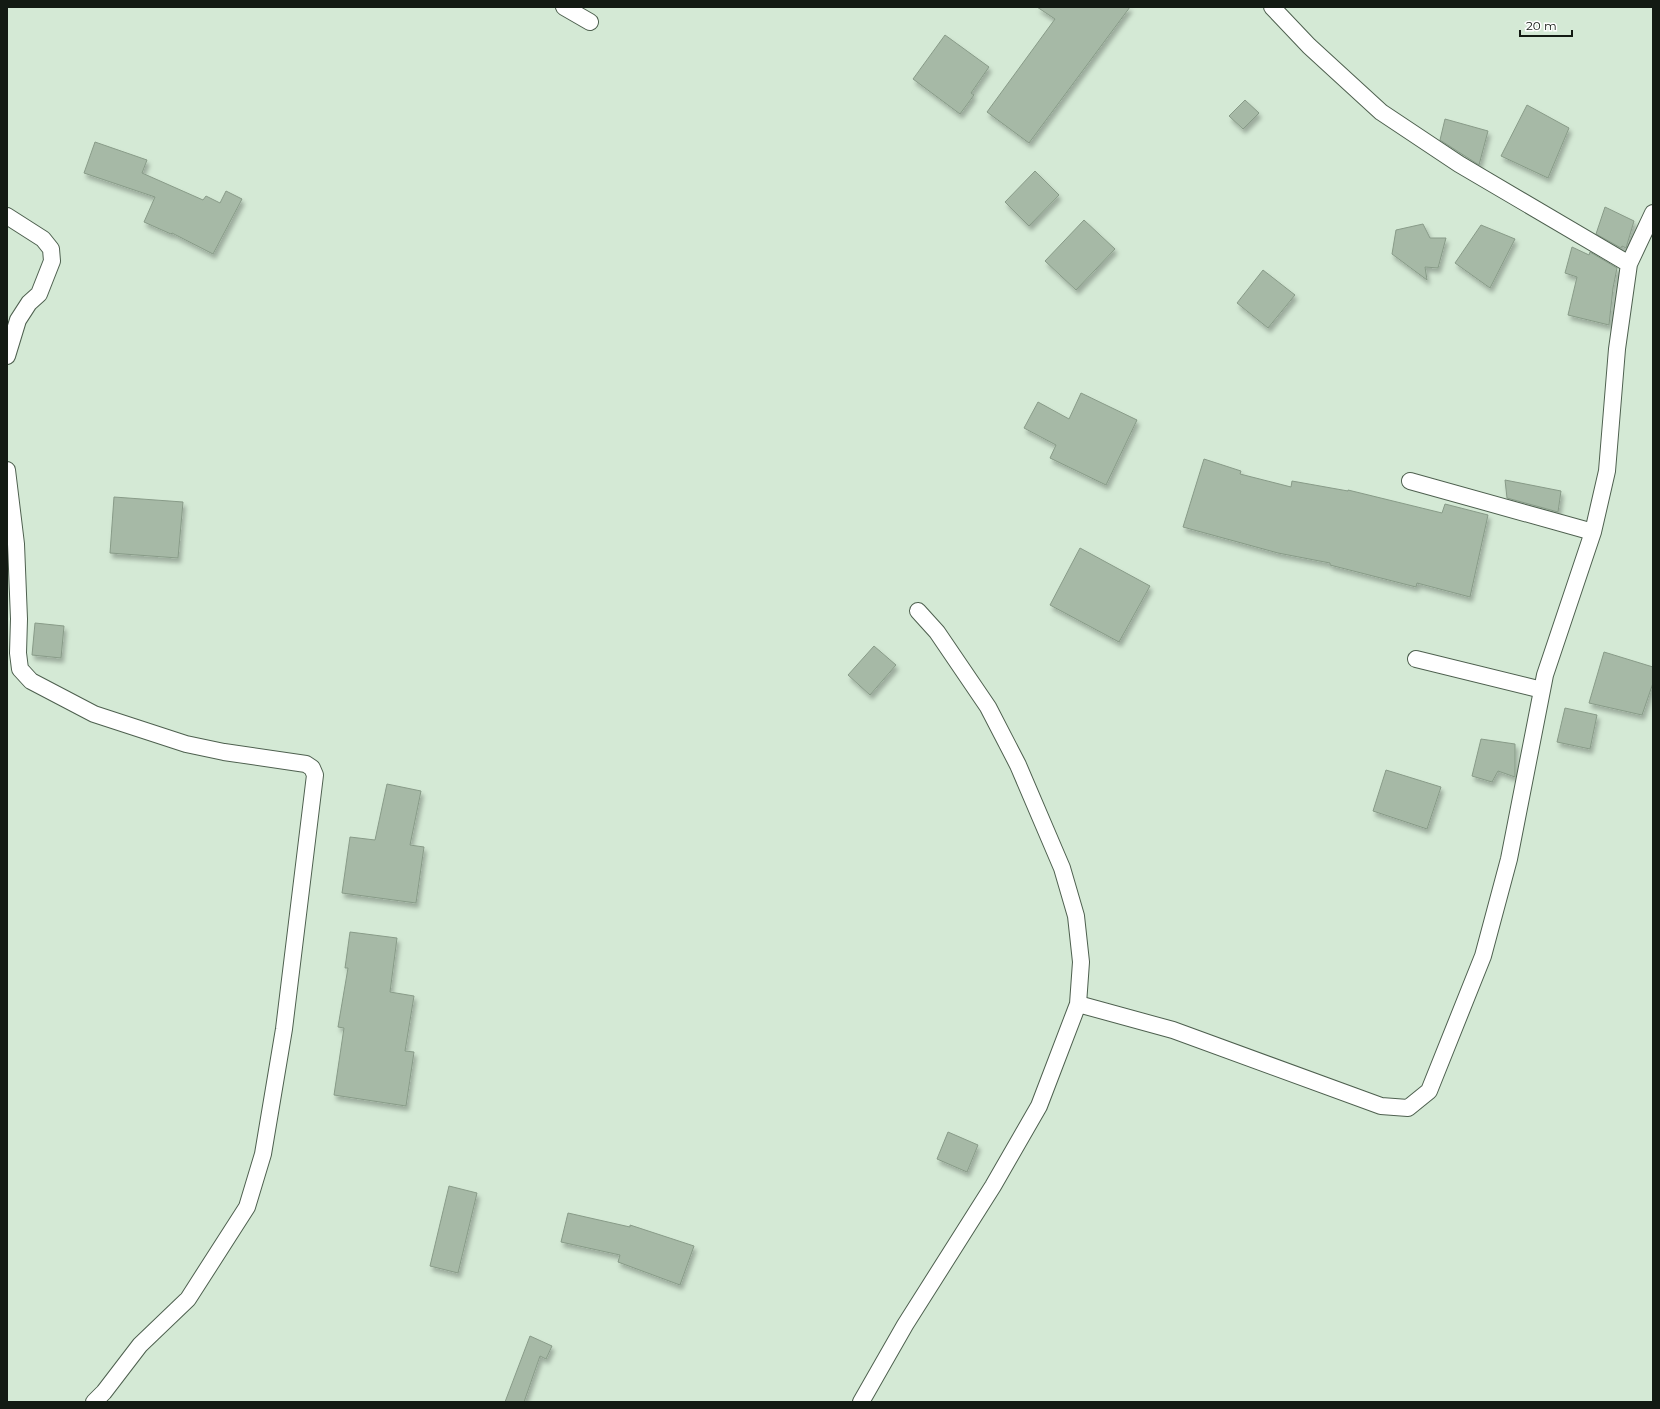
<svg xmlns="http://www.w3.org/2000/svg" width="1660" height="1409" font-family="Montserrat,sans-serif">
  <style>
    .building { fill: #a6b9a6; stroke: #889b88; filter: url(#shadow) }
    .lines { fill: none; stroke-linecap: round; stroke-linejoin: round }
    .street-casing { stroke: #4e604f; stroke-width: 18 }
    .street { stroke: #fff; stroke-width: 16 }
  </style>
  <defs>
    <filter id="shadow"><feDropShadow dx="2.5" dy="4.5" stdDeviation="2" flood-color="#0004"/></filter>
  </defs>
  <rect width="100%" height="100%" fill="#d4e9d5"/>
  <path class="building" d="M1037 7H1130L1029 143 987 112 1055 19Z
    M945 35 989 67 971 93 974 95 960 114 913 79Z
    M1245 100 1259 113 1243 129 1229 116Z
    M1527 105 1569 128 1548 178 1501 156Z
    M1445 119 1488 131 1479 165 1440 140Z
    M95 142 147 160 142 173 203 200 206 196 220 203 226 191 242 199 213 254 172 233 171 234 144 222 155 197 84 173Z
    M1035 171 1059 195 1029 226 1005 202Z
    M1605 207 1634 221 1626 248 1622 246 1621 248 1596 234Z
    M1084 220 1115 249 1076 290 1045 261Z
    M1423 224 1430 238H1446L1438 268 1425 267 1427 280 1392 254 1396 230Z
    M1481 225 1515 239 1490 288 1455 263Z
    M1572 247 1589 255 1590 252 1617 268 1613 288 1609 325 1568 315 1577 277 1565 273Z
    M1263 270 1295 295 1268 328 1237 303Z
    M1081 393 1137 420 1106 485 1050 458 1056 445 1024 428 1038 402 1069 419Z
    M1204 459 1241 471 1240 474 1291 487 1292 481 1348 491V490L1442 513 1445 504 1488 515 1470 597 1417 583 1416 587 1330 565V563L1278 553 1183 527Z
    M1505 480 1561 491 1558 512 1507 498Z
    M114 497 183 502 178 558 110 553Z
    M1080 548 1150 586 1119 642 1050 605Z
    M35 623 64 626 61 658 32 655Z
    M874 646 896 665 870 695 848 675Z
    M1604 652 1653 667V683L1642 715 1589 703Z
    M1565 708 1597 715 1590 749 1557 742Z
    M1481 739 1515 744V777L1498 771 1492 782 1472 776Z
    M1386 770 1441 787 1427 829 1373 811Z
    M387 784 421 791 410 845 424 847 416 903 342 893 350 837 375 840Z
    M350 932 397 938 390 992 414 996 405 1051 414 1052 406 1106 334 1095 344 1028 338 1027 348 968H345Z
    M948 1132 978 1145 967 1172 937 1159Z
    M449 1186 477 1193 458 1273 430 1266Z
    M568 1213 630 1227V1225L694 1246 680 1285 618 1262 620 1255 561 1242Z
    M530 1336 552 1346 546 1359 540 1356 524 1402H505Z"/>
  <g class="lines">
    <defs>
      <path id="street" d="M564 7 590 22
        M1272 7 1309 46 1381 112 1459 164 1629 264
        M7 216 43 239 51 249 52 261 39 294 29 303 18 320 7 356
        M7 470 16 544 19 619 18 653 20 669 31 681 94 714 186 744 224 752 306 764 312 768 315 775 284 1029 263 1154 247 1207 188 1299 140 1345 104 1392 94 1402
        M1410 481 1593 532
        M1416 659 1542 690
        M1078 1004 1173 1030 1381 1106 1408 1108 1429 1091 1483 956 1509 859 1545 675 1593 532 1607 471 1617 349 1629 264 1653 213
        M861 1402 905 1325 993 1186 1039 1106 1078 1004 1081 962 1076 916 1062 868 1018 765 988 707 937 632 918 611"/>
    </defs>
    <use href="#street" class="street-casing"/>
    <use href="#street" class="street"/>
  </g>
  <rect width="1660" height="1409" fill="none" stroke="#131a13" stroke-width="16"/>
  <path d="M1520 30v6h52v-6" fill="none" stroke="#131a13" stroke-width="2"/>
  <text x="1526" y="30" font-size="12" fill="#131a13" stroke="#ffffff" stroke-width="3" paint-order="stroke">20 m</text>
</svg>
